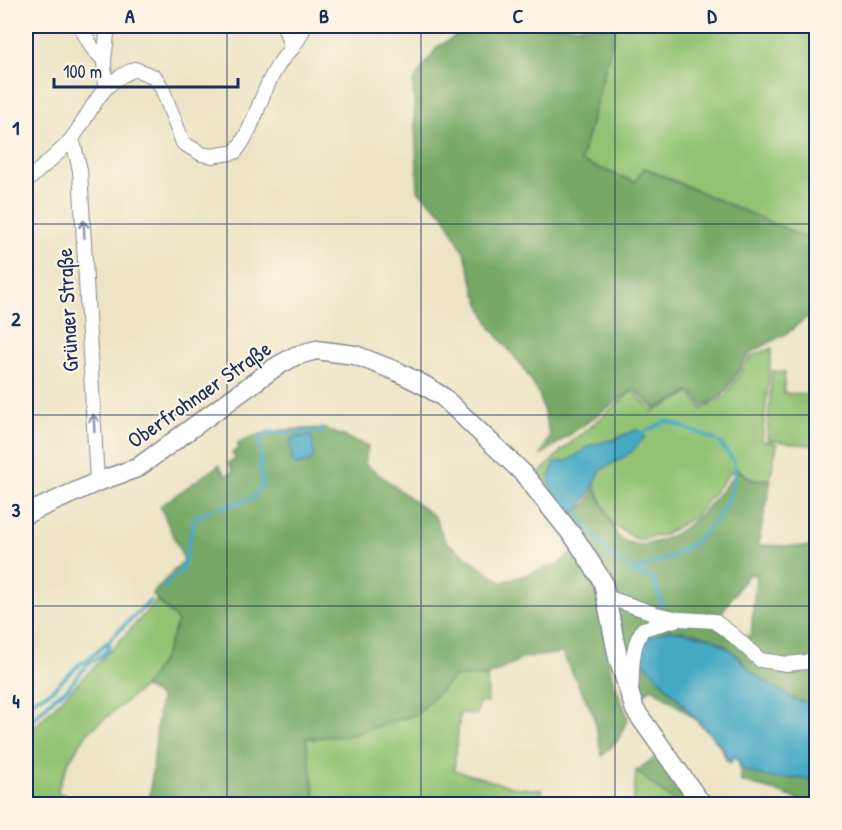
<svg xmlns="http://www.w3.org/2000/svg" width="842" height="830" font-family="'Patrick Hand',sans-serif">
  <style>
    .green { fill: #92c373; stroke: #567968; stroke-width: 1.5 }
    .forest { fill: #75a965; stroke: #486c62; stroke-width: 1.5; fill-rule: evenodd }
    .water { fill: #44a9c4; stroke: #306c91; stroke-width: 1.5 }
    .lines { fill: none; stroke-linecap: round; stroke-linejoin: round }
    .stream { stroke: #44a9c4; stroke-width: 4 }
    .minor-casing { stroke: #848a91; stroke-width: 16 }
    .major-casing { stroke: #848a91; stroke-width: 21 }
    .minor { stroke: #fff; stroke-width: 14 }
    .major { stroke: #fff; stroke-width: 18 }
    .oneway { stroke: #8d97ae }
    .grid { fill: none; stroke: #1b2f5e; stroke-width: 1.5; stroke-opacity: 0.55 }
    .labels { text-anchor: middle; stroke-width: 4.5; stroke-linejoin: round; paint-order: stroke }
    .street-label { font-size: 22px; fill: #1b2f5e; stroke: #fcf5e5 }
    .neatline { fill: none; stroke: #1b2f5e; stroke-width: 2 }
    .grid-label { font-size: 20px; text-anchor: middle; font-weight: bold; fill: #1b2f5e }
  </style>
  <rect width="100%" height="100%" fill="#fcf5e5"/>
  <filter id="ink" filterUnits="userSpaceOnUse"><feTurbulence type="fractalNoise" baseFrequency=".0167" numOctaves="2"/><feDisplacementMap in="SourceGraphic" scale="12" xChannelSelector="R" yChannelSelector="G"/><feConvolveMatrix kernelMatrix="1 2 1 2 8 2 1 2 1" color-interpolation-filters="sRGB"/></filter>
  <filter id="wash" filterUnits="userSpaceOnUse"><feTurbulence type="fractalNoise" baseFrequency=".008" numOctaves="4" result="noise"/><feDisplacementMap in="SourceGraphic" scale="24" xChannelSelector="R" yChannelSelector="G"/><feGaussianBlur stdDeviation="1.35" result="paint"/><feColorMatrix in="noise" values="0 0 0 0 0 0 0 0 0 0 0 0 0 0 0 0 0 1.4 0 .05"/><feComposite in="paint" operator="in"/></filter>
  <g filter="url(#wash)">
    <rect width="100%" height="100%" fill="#ece4c4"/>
    <path class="green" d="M616 26H816V242L645 168 635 182 581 161Z
      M815 341H816V446L767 440 772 371 785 372 784 393 810 395Z
      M772 348 762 441 777 444 770 479H752L738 469 730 473 695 516 664 535 638 540 612 524 595 485 586 499 567 517 537 476 562 450 633 391 653 412 690 393 702 409 725 398 750 357Z
      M157 600 178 621 164 657 144 687 87 733 68 763 57 792 89 804H26V735L117 644Z
      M454 677H487L488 703 479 702 477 714 460 713 454 770 512 787 542 790 541 804H317L305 738 314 739 417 714Z
      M636 771 677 804H633Z"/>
    <path class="forest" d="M473 26H616L581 161 635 182 644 168 816 242V310L789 332 749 354 723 396 703 406 691 391 655 409 634 389 540 456 550 436 539 394 522 366 491 328 476 294 465 254 443 214 418 191 413 82 437 47Z
      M323 428 368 446 365 464 435 517 445 541 502 582 559 564 573 552 599 588 604 611 605 646 613 679 628 718 618 740 602 756 594 716 562 653 523 658 487 677H454L417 714 348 736 306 738 316 804H149L160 697 144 687 164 657 178 621 152 594 184 560 160 506 219 465 226 476 233 471 228 463 236 458 232 453 239 448 237 444C260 428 295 430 323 428Z
      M738 470 752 481 771 480 758 545 816 547V705C794 700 771 690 754 674 747 668 742 660 735 653 711 633 671 621 644 641L643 660 691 715 723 748 740 762 744 771 773 778 816 779V804H809L776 791 741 782 739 762 733 758 730 763 726 760C718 731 676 705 652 688L639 697 568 519 587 503 595 489 619 539C626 541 634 545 641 545 685 540 713 502 738 470ZM756 574 751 636 737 635 717 619 747 576Z
      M656 757 694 802 696 804H677L636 771Z"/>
    <path class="water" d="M638 429 645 437 629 454 601 470 591 491 577 513 568 511C554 494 542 484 555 463L569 460 591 445 615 439Z
      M310 436 313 440 314 457 310 462 296 465 292 461 290 443 292 438Z
      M670 630 712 638 735 654 755 675 793 699 816 705V779L773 778 744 771 740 762 733 757 729 762 727 760 723 748 642 660 639 650C647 635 654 634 670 630Z"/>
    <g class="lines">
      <path class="stream" d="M642 433 667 421 716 440
        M219 508 254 498 263 483C260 471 260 470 261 458 262 445 253 442 268 432 283 436 306 432 323 432
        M577 513C589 531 613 561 632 571 638 575 647 576 654 579L661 605
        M632 571 671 557 687 547 701 537 722 512 731 494 735 473 734 462 720 443
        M163 587 182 570 195 517 211 510
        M26 715 30 704 37 697 45 695 53 689 81 663 86 661 110 640
        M26 726 55 697 67 689 87 665 101 656 108 649 110 639 150 601"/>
    </g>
  </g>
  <g filter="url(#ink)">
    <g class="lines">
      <defs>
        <path id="minor" d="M80 26 93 49 104 60
          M284 26 292 49
          M105 88 104 60 108 26
          M72 138 80 170 97 482
          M26 182C41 167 60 154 73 137 95 107 97 85 135 69L155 77 162 88 183 143 202 154 212 156 235 152C256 127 260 91 279 64 288 50 300 42 304 26
          M607 597 656 614 680 619 714 621 733 635 760 660 787 664 806 662 816 657
          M631 691C633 668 630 649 643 629L675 620"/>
        <path id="major" d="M26 514 97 482 137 468 274 368 295 356 316 350 355 355 396 371 424 385 443 397 523 473 577 541 603 582 618 658 635 710 698 799 704 804"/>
      </defs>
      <use href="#minor" class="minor-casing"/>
      <use href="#major" class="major-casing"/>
      <use href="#minor" class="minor"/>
      <use href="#major" class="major"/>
    </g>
    <defs><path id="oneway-shaft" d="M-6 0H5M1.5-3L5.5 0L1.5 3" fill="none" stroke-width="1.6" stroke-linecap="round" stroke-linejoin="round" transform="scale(1.5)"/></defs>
    <g class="oneway">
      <use href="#oneway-shaft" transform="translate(84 229) rotate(-93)"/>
      <use href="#oneway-shaft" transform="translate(94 423) rotate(-93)"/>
    </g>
  </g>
  <path class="grid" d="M227 26V804M421 26V804M615 26V804M26 224H816M26 415H816M26 606H816"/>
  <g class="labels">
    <g class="street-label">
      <text transform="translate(67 310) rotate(-93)" y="8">Grünaer Straße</text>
      <text transform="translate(199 394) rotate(-35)" y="8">Oberfrohnaer Straße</text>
    </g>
  </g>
  <rect width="842" height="830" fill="none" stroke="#fcf5e5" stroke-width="66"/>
  <path d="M54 78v9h184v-9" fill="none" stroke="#1b2f5e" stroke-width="3"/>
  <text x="63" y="78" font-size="18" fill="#1b2f5e" stroke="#fcf5e5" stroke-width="4.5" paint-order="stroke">100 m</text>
  <rect x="33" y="33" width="776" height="764" class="neatline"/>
  <g class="grid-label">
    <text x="130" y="23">A</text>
    <text x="324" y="23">B</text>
    <text x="518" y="23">C</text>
    <text x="712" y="23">D</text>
    <text x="16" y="135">1</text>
    <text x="16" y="326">2</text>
    <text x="16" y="517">3</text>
    <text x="16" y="708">4</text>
  </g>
</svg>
